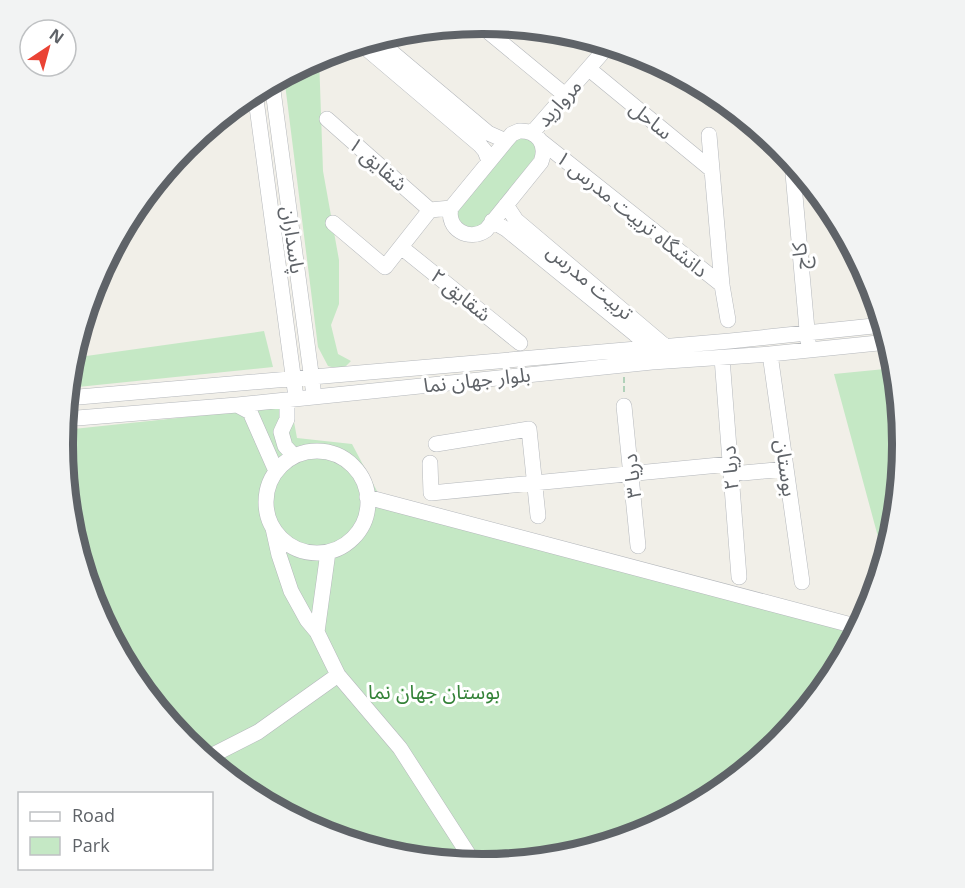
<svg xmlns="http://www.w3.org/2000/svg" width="965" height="888" font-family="'Open Sans','Noto Sans Arabic',sans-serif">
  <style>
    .green { fill: #c5e8c5 }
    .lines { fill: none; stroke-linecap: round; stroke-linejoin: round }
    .minor-casing { stroke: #b5b8bc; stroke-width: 16 }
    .path { stroke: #9cc7a9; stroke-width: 1.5; stroke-dasharray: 6 3; stroke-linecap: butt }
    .minor { stroke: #fff; stroke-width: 15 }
    .labels { text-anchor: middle; stroke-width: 6; stroke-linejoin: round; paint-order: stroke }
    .street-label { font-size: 20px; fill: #5f6368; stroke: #fff }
    .park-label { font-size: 20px; fill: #348238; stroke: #fff }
    .rim { fill: none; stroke: #5f6368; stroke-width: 8 }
  </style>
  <rect width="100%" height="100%" fill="#f1efe8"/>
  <path class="green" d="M319 57 323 171 339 260V304L331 325 338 354 351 361 342 370 328 366 318 347 284 76Z
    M520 137 531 139 536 148 535 157 481 226 470 229 460 222 456 210 509 146Z
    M264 331 273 367 68 388 72 358Z
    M895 368 902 444 894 526 884 559 834 374Z
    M291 406 297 438 352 444 386 508 857 629 832 678 779 741 716 793 643 832 564 856 482 864 400 856 321 832 249 793 185 741 133 677 94 604 71 526 63 444 64 430Z"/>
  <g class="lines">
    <defs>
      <path id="minor" d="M479 24 565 95
        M376 39 488 133 506 141
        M361 44 480 145 485 151 489 161
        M589 69 712 170
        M272 83 313 388
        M255 92 295 390
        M327 119 430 210
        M519 131C537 130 548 144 541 162L486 230C469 242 446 229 451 208L506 141 512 134Z
        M532 133 609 45
        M709 135 722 285 728 320
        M542 142 722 285
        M792 162 808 341
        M506 205 516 220 665 346 666 349
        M492 221 506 229 635 334 650 347 651 353
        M333 223 385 267 430 210 451 208
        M401 247 520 343
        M770 354 802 582
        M722 358 739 577
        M67 398 730 341 883 325
        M287 400V419L281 432 285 446 294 456
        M237 405 250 412 276 471
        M624 406 638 546
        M65 419 237 405 652 362 770 354 888 342
        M436 444 529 429 538 516
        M266 502a51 51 0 1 1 102 0a51 51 0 1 1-102 0Z
        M430 463 431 493 730 464
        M743 473 786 469
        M367 497 859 627
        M273 528 279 555 291 591 307 620 317 632 338 675 400 748 474 863
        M317 632 328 552
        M207 758 258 732 338 675"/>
    </defs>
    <use href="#minor" class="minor-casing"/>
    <path class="path" d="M624 377V393"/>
    <use href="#minor" class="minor"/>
  </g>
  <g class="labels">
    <g class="street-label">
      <text transform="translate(559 103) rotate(-48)" y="7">مروارید</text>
      <text transform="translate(651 120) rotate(39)" y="7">ساحل</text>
      <text transform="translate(378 164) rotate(41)" y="7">شقایق ۱</text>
      <text transform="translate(632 214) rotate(39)" y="7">۱ دانشگاه تربیت مدرس</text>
      <text transform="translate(293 240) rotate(82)" y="7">پاسداران</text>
      <text transform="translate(800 256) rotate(-95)" y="7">کاج</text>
      <text transform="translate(590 282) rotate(40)" y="7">تربیت مدرس</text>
      <text transform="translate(461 295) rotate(39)" y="7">شقایق ۲</text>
      <text transform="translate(477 380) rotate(-6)" y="7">بلوار جهان نما</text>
      <text transform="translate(730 468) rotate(-94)" y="7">دریا ۲</text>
      <text transform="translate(786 468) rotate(82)" y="7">بوستان</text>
      <text transform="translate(632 476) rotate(-96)" y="7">دریا ۳</text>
    </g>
    <g class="park-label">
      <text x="434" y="699">بوستان جهان نما</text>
    </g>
  </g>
  <path d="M0 0H965V888H0ZM482 34H483A409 409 0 0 1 892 443V445A409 409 0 0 1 483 854H482A409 409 0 0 1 73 445V443A409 409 0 0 1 482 34Z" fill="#f2f3f3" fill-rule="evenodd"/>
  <path class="rim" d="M482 34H483A409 409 0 0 1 892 443V445A409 409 0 0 1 483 854H482A409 409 0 0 1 73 445V443A409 409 0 0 1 482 34Z"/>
  <rect x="18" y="792" width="195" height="78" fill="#ffffff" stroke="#bfc1c3" stroke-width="1.5"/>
  <rect x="30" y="812" width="30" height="9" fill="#ffffff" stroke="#bfc1c3" stroke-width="1.5"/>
  <text x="72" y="822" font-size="18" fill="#5f6368">Road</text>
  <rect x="30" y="837" width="30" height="18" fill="#c5e8c5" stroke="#bfc1c3" stroke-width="1.5"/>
  <text x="72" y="852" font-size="18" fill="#5f6368">Park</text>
  <g transform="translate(48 48) rotate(36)"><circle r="28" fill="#ffffff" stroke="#bfc1c3" stroke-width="1.5"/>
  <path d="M0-4.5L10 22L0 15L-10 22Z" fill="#ea4335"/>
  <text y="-9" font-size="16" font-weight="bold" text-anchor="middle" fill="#5f6368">N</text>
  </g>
</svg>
